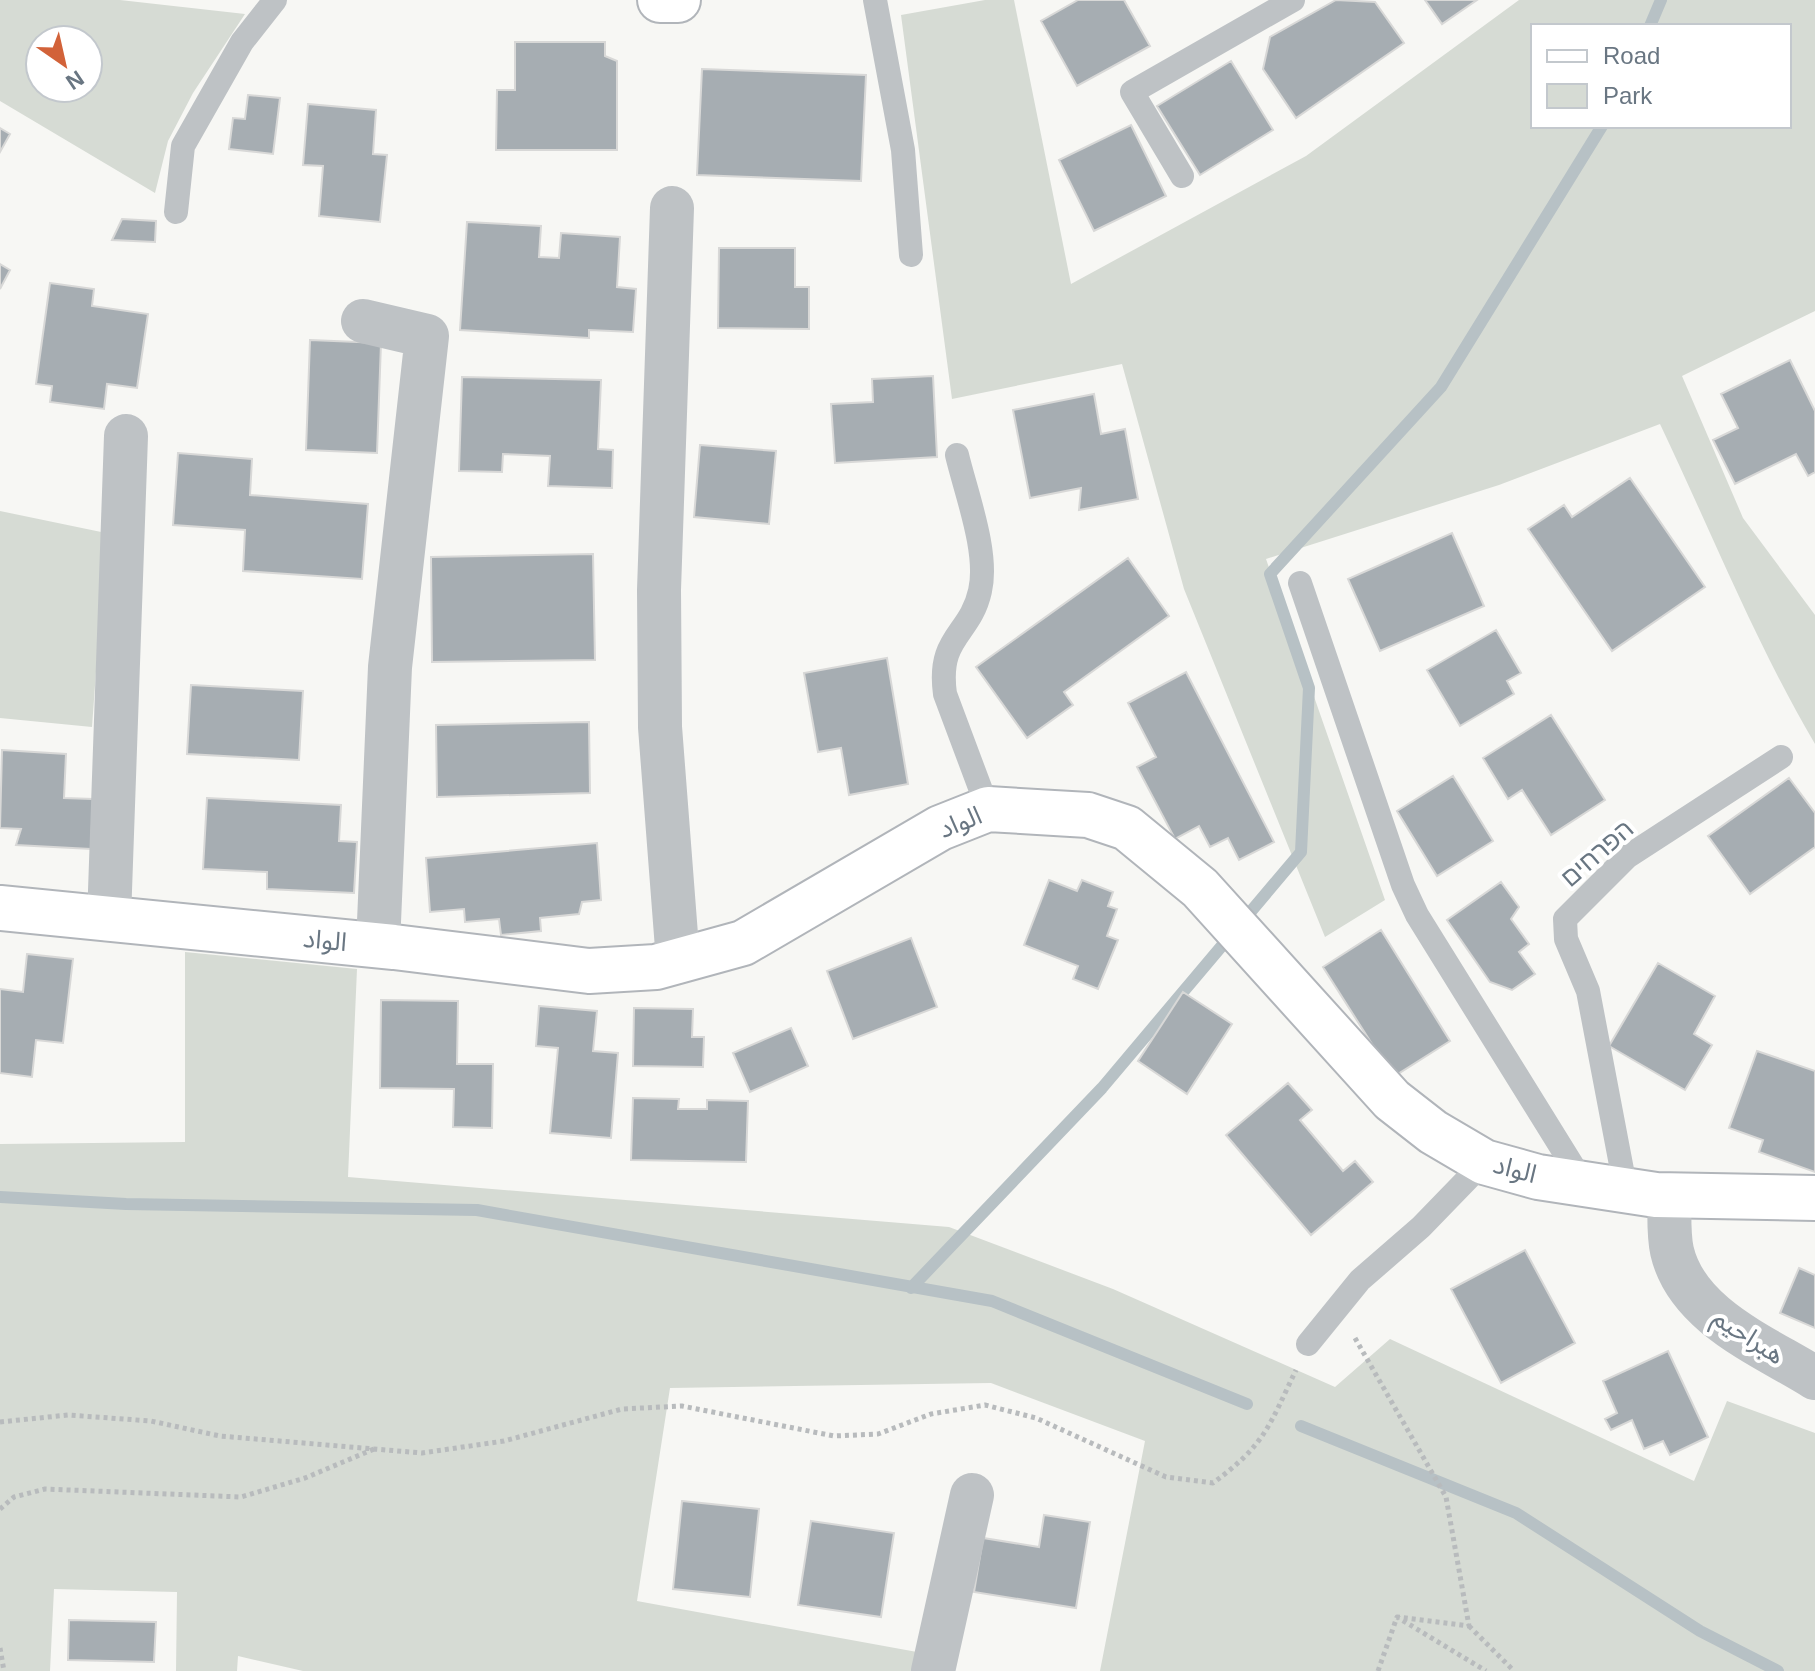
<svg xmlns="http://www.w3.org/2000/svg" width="1815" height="1671" font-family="Helvetica,'Noto Sans Arabic',Heebo,sans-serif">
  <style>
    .green { fill: #d6dbd4; fill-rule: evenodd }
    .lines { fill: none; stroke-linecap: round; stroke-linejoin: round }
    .stream { stroke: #b7c1c5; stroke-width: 12 }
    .building { fill: #a6adb2; stroke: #d8d8d7; stroke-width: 2 }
    .secondary-casing { stroke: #b1b5ba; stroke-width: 48 }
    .path { stroke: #b8bbbd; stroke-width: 5; stroke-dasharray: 4 4; stroke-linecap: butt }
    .lane { stroke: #bec2c5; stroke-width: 24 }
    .street { stroke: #bec2c5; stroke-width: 44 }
    .secondary { stroke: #fff; stroke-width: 44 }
    .labels { text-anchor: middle; stroke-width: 8; stroke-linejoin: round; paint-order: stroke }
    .street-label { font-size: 26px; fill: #697682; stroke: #fff }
  </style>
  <rect width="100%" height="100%" fill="#f7f7f4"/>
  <path class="green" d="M0 0H120L245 14 193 93 168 141 155 193 0 101ZM88 40V88H40V40Z
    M985 0H1014L1071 284 1306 156 1519 0H1815V311L1682 376 1743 518 1815 615V744C1755 642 1711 531 1660 424L1499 485 1266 559 1385 900 1325 937 1184 589 1122 364 952 399 901 15ZM1789 26V126H1533V26Z
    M0 511 106 533 92 727 0 718Z
    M185 952 357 969 348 1177 949 1227 1113 1289 1335 1387 1390 1339 1694 1481 1727 1401 1815 1433V1671H1100L1145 1441 991 1383 670 1388 637 1601 917 1652 912 1671H303L238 1656 237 1671H176L177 1592 54 1589 50 1671H0V1144L185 1142Z"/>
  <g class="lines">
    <path class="stream" d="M1650 26 1661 0
      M0 1197 126 1204 477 1210 992 1301 1247 1404
      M911 1288 1102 1088 1301 852 1309 688 1270 574 1441 387 1602 126
      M1301 1426 1516 1513 1700 1631 1778 1671"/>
  </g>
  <path class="building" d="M1078 0H1124L1150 46 1077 86 1041 21Z
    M1336 0 1375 2 1404 43 1296 118 1263 69 1270 37Z
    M1425 0H1477L1442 24Z
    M515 42H605V56L617 61V150H496L497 90H515Z
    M1231 61 1273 130 1200 175 1157 106Z
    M702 69 866 75 861 181 697 175Z
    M248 95 280 98 273 154 229 149 233 118 245 119Z
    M308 104 376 110 373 154 387 155 380 222 319 216 323 166 303 165Z
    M1131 125 1166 196 1094 231 1059 160Z
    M0 128 10 134 0 152Z
    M122 219 156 221 155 242 112 240Z
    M467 222 541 226 539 257 559 258 561 233 620 237 617 287 636 289 633 332 589 330V338L460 330Z
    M719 248H795V287H809V329L718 328Z
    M0 264 10 270 0 289Z
    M50 283 94 289 92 306 148 314 137 388 107 384 104 409 50 402 52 386 36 384Z
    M310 340 381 343 377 453 306 450Z
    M1790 360 1815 411V472L1808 476 1796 454 1735 484 1713 440 1738 428 1721 394Z
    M933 376 937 457 835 463 831 404 873 402 872 379Z
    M462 377 601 380 598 449 613 450 612 488 548 486 550 456 503 454 502 472 459 471Z
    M1094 394 1101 434 1125 429 1138 499 1079 510 1081 488 1030 498 1013 410Z
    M700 445 776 451 769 524 694 517Z
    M178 453 252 459 250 495 368 504 362 579 243 571 245 530 173 525Z
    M1630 478 1705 587 1612 651 1528 529 1564 505 1572 517Z
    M1452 533 1484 606 1380 651 1348 579Z
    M593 554 595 660 432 662 431 557Z
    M1128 558 1169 616 1064 692 1073 705 1027 738 976 667Z
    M1496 630 1521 673 1507 681 1514 694 1460 726 1427 670Z
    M887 658 908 784 849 795 841 748 818 752 804 673Z
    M1186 672 1274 842 1239 860 1228 838 1210 847 1199 826 1175 839 1137 767 1156 757 1128 703Z
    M191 685 303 691 299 760 187 754Z
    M1551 715 1605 800 1551 835 1522 790 1508 799 1483 758Z
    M589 722 590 793 437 797 436 725Z
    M2 750 66 754 64 798 93 799 91 849 16 845 21 829 0 828Z
    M1453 776 1493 841 1437 876 1397 811Z
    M1789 778 1815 813V847L1750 894 1708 836Z
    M207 798 341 805 339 841 357 842 354 893 267 889V872L203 869Z
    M597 843 601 900 582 902 579 914 540 918 541 931 501 935 499 919 465 922 464 909 430 912 426 858Z
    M1049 880 1077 891 1082 880 1113 892 1108 906 1117 909 1107 936 1118 940 1098 989 1073 979 1078 966 1024 945Z
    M1501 882 1519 907 1511 919 1529 944 1519 952 1535 974 1512 990 1490 982 1447 920Z
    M1381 930 1450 1041 1393 1077 1323 967Z
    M911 938 937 1007 853 1039 827 971Z
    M27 954 73 959 63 1043 36 1040 32 1077 0 1073V989L23 992Z
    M1658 963 1715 996 1694 1034 1712 1045 1685 1090 1609 1046Z
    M1183 992 1232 1024 1187 1094 1138 1061Z
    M381 1000 458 1001 457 1064H493L492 1128 453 1127 454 1089 380 1088Z
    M539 1006 597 1011 593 1051 618 1053 611 1138 550 1133 558 1048 536 1046Z
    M634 1008 693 1009 692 1037H704L703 1067 633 1066Z
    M791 1028 808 1066 750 1092 733 1053Z
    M1757 1051 1815 1071V1172L1759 1152 1763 1140 1729 1128Z
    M1288 1083 1312 1110 1300 1120 1343 1171 1355 1161 1373 1182 1311 1235 1226 1135Z
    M633 1098 679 1099 678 1109H707V1100L748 1101 746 1162 631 1160Z
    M1525 1250 1575 1343 1501 1383 1451 1289Z
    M1799 1268 1815 1275V1328L1780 1313Z
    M1668 1351 1708 1437 1670 1455 1663 1441 1644 1449 1632 1420 1611 1430 1605 1419 1617 1413 1603 1381Z
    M682 1501 759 1509 750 1597 673 1589Z
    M1044 1515 1090 1522 1076 1608 974 1592 983 1538 1039 1547Z
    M811 1521 894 1533 881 1617 798 1605Z
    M69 1620 156 1622 154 1662 68 1660Z"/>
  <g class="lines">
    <defs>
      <path id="secondary" d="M660 0H678
        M0 908 394 947 589 971 656 967 743 943 940 828 988 809 1088 815 1127 828 1200 888 1392 1100 1433 1132 1484 1162 1538 1177 1656 1195 1815 1198"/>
    </defs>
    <use href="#secondary" class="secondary-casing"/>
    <path class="path" d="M1355 1338 1446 1497 1469 1626 1397 1617
      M0 1422 68 1415 151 1421 220 1436 422 1453 504 1441 622 1409 682 1406 834 1436 878 1434 931 1414 985 1405 1036 1418 1166 1477 1213 1483C1265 1445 1269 1426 1296 1370
      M0 1509 14 1497 45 1489 241 1497 305 1478 374 1449
      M1469 1626 1514 1671
      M0 1648 4 1671
      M1378 1671 1397 1617 1486 1671"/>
    <path class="lane" d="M875 0 903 150 911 255
      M1182 176 1132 92 1293 0
      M176 212 183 146 242 42 275 0
      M957 455C966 493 989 553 980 591 970 636 937 636 945 694L988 809
      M1300 583 1403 885 1417 915 1584 1184
      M1626 1191 1588 991 1566 939 1565 919 1627 857 1781 757
      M1308 1344 1360 1280 1421 1227 1484 1162"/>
    <path class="street" d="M672 208 659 590 660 727 678 961
      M363 321 427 336 390 667 378 945
      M109 919 126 436
      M1669 1196C1670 1213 1668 1233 1672 1251 1687 1316 1764 1346 1815 1378
      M933 1671 972 1495"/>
    <use href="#secondary" class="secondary"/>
  </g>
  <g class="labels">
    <g class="street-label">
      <text transform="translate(960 822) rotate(-22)" y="9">الواد</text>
      <text transform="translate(1597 853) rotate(-41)" y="9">הפרחים</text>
      <text transform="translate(325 940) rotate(6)" y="9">الواد</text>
      <text transform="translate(1515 1169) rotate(15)" y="9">الواد</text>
      <text transform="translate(1749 1336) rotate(33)" y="9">هبراحيم</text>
    </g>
  </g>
  <rect x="1531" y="24" width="260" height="104" fill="#ffffff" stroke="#c3c8cd" stroke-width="2"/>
  <rect x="1547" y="50" width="40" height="12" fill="#ffffff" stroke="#c3c8cd" stroke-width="2"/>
  <text x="1603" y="64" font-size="24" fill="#697682">Road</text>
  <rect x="1547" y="84" width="40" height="24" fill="#d6dbd4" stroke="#c3c8cd" stroke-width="2"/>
  <text x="1603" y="104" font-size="24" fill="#697682">Park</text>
  <g transform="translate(64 64) rotate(146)"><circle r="38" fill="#ffffff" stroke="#c3c8cd" stroke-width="2"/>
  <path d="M0-6L14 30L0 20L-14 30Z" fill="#d26239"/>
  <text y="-12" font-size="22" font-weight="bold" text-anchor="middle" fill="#697682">N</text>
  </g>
</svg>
